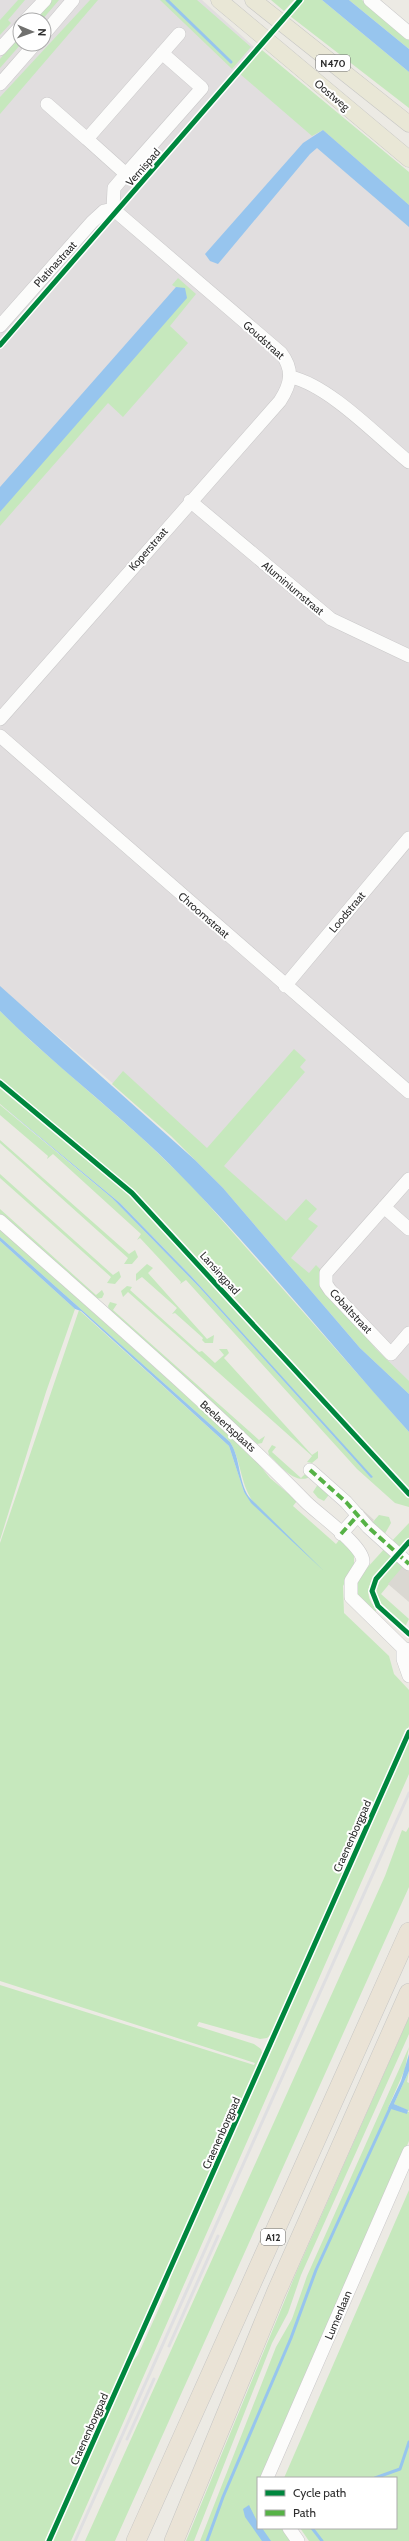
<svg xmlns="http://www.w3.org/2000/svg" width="409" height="2541" font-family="Cabin,sans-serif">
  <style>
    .industrial { fill: #e1dedf; fill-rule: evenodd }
    .green { fill: #c6e8bd }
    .plaza { fill: #dad8d2 }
    .water { fill: #97c5ee }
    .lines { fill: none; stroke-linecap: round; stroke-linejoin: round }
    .stream { stroke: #97c5ee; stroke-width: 3 }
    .minor-casing { stroke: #c9c8c9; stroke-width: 14 }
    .major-casing { stroke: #c6c6c4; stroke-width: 17 }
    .highway-casing { stroke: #c6c6c4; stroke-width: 20 }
    .minor { stroke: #fcfcfb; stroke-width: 13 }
    .major { stroke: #e9e7d6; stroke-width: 16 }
    .highway { stroke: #eae3d6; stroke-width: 19 }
    .rail { stroke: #dfdfe1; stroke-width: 3 }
    .quiet { stroke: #56b246; stroke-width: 4; stroke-dasharray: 8 4; stroke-linecap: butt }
    .cycleway-casing { stroke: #fff; stroke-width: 8 }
    .cycleway { stroke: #00873e; stroke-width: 5 }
    .labels { text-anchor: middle; stroke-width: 4; stroke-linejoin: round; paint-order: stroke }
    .shield { fill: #fff; stroke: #6d6d6d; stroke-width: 1 }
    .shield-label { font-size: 10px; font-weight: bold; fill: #2e2e2e }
    .street-label { font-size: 11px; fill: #2e2e2e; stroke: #fff }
  </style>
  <rect width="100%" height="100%" fill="#eceae4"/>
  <path class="industrial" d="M0 0H202L409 187V1388L172 1134 0 987ZM20 20H44V44H20Z"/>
  <path class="green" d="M18 0H25L8 20 11 23 0 35V20Z
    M52 0H59L42 20H33Z
    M90 0H98L0 114V97Z
    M160 0H197L251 47 232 69Z
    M271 0H294L284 11Z
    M304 0H322L409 72V108L290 16Z
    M349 0H362L409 39V49Z
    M20 35 21 44 0 68V59Z
    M262 50 409 172V205L323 130 312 136 240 74Z
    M178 278 196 294 170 326 188 343 123 417 108 403 0 526V512L181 290 172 285Z
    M0 1011 31 1041 142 1138 191 1185 409 1432V1488L154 1211 0 1078Z
    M294 1049 306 1060 300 1067 305 1072 224 1166 286 1221 306 1199 317 1209 308 1219 318 1226 291 1258 309 1273 316 1265 322 1271 319 1281 376 1349 409 1381V1394L360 1348 223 1188 171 1136 112 1084 123 1071 207 1148Z
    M0 1087 120 1185 148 1212 409 1498V1507L395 1503 357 1469 186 1280 180 1284 181 1282 140 1238 137 1240 141 1234 53 1154 47 1159 48 1156 0 1115V1105L112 1198 200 1288 371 1478 192 1277 120 1203 0 1104Z
    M0 1140 129 1254 135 1250 138 1257 132 1264H124L128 1258 0 1143Z
    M0 1174 113 1275 119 1271 121 1277 115 1284 107 1283 111 1277 0 1178Z
    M0 1209 96 1295 102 1290 104 1294 102 1298 94 1299 0 1215Z
    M0 1229 249 1452 270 1478 297 1501 293 1506 336 1544 340 1539 354 1554V1566L343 1586 344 1613 389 1656 394 1674 409 1690V1726L273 2033 267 2038 260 2039 199 2022 197 2026 254 2044 261 2049 263 2055 46 2541H0V1985L254 2065 255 2063 0 1981V1543L79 1310 229 1446 244 1492 255 1504C240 1486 242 1462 230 1442L0 1237Z
    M0 1241 75 1309 46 1392 0 1540Z
    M147 1264 153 1268 148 1273 207 1339 214 1335 213 1343H205L202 1340 203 1338 175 1313 172 1314 177 1308 142 1277 136 1281V1274Z
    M127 1286 132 1287 130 1290 199 1352 202 1351 215 1363 224 1355 219 1349H227L229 1353 224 1358 312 1455 318 1451V1458L312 1463 307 1462 312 1456 128 1292 123 1297 121 1291Z
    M110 1302 117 1304 113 1310 259 1440 265 1436 262 1443 257 1444 110 1313 108 1306Z
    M272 1445 276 1447 272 1452 301 1478 306 1473 310 1477C294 1485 280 1465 269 1455L268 1451Z
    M320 1481 332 1491 324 1501 318 1498 313 1492Z
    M379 1515 389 1517 391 1523 383 1537 370 1525Z
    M409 1523V1538L398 1550 390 1543Z
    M386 1547 394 1555C381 1569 355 1590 377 1609L375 1612 357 1597V1579Z
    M398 1558 405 1565 381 1594 409 1619 405 1627C370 1595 365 1596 398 1558Z
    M409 1738V1774L71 2541H51L131 2363 138 2355 169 2286 170 2277Z
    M409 1827V1887L115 2541H85L385 1876 402 1830 406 1832Z
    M409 2017V2034L301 2275 288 2313 272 2343 194 2541H186L296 2273Z
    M409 2047 405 2069 388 2108 409 2112V2141L261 2478H258V2528H282L291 2541H200L276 2347 292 2319 307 2276Z
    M409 2071 407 2082 409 2083V2111L394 2104Z
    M409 2190V2541H309L300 2528H396V2478H284Z"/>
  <path class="plaza" d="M345 1494 374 1520 370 1525 409 1560V1602L388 1584 405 1564 342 1507 345 1503Z"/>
  <path class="water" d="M322 0H349L409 49V72Z
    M323 130 409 205V227L317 148 310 154 218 264 210 261 205 254 303 143Z
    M176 287 185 288 187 298 0 512V487Z
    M0 986 195 1160 223 1188 360 1348 409 1394V1432C336 1351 267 1265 191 1186 132 1123 61 1072 0 1011Z
    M0 1104 120 1203 192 1277 373 1477 371 1478 200 1288 112 1198Z
    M0 1237 230 1442C241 1459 238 1481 249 1497L324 1571 251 1503 244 1492 229 1446 81 1311 75 1309 0 1241Z
    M409 2054V2071L394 2104 408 2110 407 2114 388 2108 401 2081Z
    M249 2505 258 2523V2528H262L271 2541H262L245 2517 243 2509Z"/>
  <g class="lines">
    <path class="stream" d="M167 0 231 62
      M375 2478 400 2469 409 2442
      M312 2528 322 2541
      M207 2541 223 2497 291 2338 316 2270 391 2106"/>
    <defs>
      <path id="minor" d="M370 0 409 33
        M26 20 45 0
        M44 34 73 0
        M0 49 20 27
        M0 84 35 44
        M47 104 87 139
        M126 174 202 88 162 53
        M113 209 114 188 126 174 87 139 179 34
        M0 326 92 222 104 211 113 209 281 353C294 370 291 384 280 401L0 719
        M291 377C330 386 377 436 409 462
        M190 501 331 619 409 656
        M0 736 409 1092
        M285 986 409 838
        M409 1179 326 1273V1284L330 1290 391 1354 409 1333
        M384 1207 409 1229
        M0 1221C103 1313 209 1403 306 1502 319 1515 364 1546 363 1562L351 1581V1597L403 1648 409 1650
        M310 1470 346 1502 368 1527 409 1564
        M341 1534 358 1515
        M403 1648V1659L409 1676
        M267 2478 409 2152
        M289 2528 298 2541"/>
      <path id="major" d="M219 0 409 159
        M253 0 409 124"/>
      <path id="highway" d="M136 2541 409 1932
        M174 2541 276 2293 409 1993"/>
    </defs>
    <use href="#minor" class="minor-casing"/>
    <use href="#major" class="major-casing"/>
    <use href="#highway" class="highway-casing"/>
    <use href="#minor" class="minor"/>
    <use href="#major" class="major"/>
    <use href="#highway" class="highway"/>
    <path class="rail" d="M169 2346 218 2236
      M127 2439 154 2379
      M75 2541 409 1793"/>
    <path class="quiet" d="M310 1470 346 1502 368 1527 409 1564
      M341 1534 358 1515"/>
    <defs>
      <path id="cycleway" d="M0 345 300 0
        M0 1083 132 1193 409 1494
        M409 1542 376 1579 372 1591 378 1606 409 1634
        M49 2541 409 1732"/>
    </defs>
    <use href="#cycleway" class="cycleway-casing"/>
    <use href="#cycleway" class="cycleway"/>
  </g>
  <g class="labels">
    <g class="shield">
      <rect x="316" y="55" width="34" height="16" rx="3"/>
      <rect x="261" y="2229" width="24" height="16" rx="3"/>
    </g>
    <g class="shield-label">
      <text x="333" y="67">N470</text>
      <text x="273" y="2241">A12</text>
    </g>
    <g class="street-label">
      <text transform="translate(332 95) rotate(40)" y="4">Oostweg</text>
      <text transform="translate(143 167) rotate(-49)" y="4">Vernispad</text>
      <text transform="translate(55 264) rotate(-48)" y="4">Platinastraat</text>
      <text transform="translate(264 340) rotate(42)" y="4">Goudstraat</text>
      <text transform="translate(148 549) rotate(-49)" y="4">Koperstraat</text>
      <text transform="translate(293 588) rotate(40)" y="4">Aluminiumstraat</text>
      <text transform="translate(347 912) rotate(-50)" y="4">Loodstraat</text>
      <text transform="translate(204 915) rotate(41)" y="4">Chroomstraat</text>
      <text transform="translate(220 1273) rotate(48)" y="4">Lansingpad</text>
      <text transform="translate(351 1311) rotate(47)" y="4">Cobaltstraat</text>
      <text transform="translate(228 1426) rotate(42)" y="4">Beelaertsplaats</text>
      <text transform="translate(352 1836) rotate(-66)" y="4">Craenenborgpad</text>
      <text transform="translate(221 2133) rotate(-66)" y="4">Craenenborgpad</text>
      <text transform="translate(338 2315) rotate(-67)" y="4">Lumenlaan</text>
      <text transform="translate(89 2429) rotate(-66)" y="4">Craenenborgpad</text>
    </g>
  </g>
  <rect x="257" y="2477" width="140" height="52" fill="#ffffff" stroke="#ababab"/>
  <rect x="265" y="2490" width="20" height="6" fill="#00873e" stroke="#ababab"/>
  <text x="293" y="2497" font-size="12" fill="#2e2e2e">Cycle path</text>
  <rect x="265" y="2510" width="20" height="6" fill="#56b246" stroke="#ababab"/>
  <text x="293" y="2517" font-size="12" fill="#2e2e2e">Path</text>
  <g transform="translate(32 32) rotate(92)"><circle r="19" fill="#ffffff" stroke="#ababab"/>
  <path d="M0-3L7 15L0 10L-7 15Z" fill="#70706e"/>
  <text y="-6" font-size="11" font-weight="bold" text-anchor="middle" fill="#2e2e2e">N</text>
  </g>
</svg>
